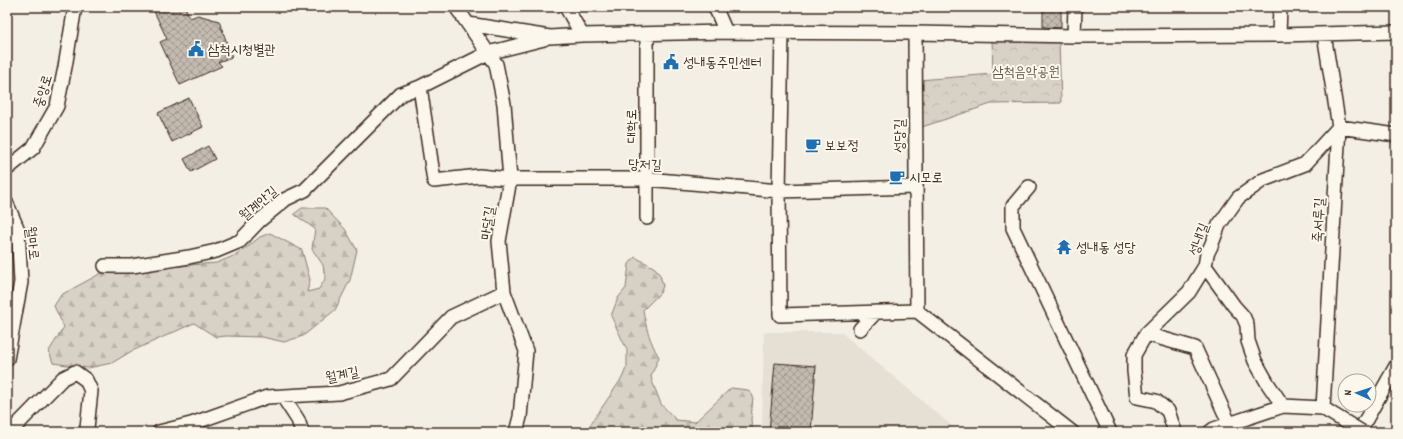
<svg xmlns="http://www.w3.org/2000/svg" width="1403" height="439" font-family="Dekko,'Poor Story',sans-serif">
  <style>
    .built { fill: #e5dfd4 }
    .forest { fill: url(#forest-firs); stroke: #8a7e72 }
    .park { fill: url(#park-crowns); stroke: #8a7e72 }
    .building { fill: url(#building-cross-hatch); stroke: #3b2a1e }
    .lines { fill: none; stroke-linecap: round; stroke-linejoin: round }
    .minor-casing { stroke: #3b2a1e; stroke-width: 16 }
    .minor { stroke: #fbf7ec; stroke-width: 13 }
    .minor-bridge-casing { stroke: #3b2a1e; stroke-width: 16; stroke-linecap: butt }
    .minor-bridge { stroke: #fbf7ec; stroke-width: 13 }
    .labels { text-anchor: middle; stroke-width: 4; stroke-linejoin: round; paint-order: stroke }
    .poi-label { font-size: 14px; fill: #3b2a1e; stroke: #fbf7ec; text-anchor: start }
    .park-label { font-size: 14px; fill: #625448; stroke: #fbf7ec }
    .street-label { font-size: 14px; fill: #3b2a1e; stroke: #fbf7ec }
  </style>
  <defs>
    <pattern id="forest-firs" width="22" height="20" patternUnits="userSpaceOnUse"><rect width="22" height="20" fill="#d8d1c6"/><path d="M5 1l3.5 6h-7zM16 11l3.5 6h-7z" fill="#bab4aa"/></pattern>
    <pattern id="park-crowns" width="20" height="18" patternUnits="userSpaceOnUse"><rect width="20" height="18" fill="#d8d1c6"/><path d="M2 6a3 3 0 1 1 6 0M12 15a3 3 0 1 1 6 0" fill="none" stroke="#bab4aa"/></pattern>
    <pattern id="building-cross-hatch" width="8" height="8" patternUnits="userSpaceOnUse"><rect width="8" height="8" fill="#c3bbb0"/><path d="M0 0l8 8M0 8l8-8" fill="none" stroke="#a0988f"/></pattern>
  </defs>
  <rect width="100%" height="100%" fill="#f3efe4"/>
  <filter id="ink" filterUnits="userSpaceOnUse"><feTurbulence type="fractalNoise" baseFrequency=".025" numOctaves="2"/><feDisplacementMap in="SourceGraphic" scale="8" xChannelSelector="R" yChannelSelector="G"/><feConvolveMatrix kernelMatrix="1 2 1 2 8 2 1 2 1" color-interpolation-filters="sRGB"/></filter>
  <g filter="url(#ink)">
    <path class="built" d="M764 332H841L959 432H762Z"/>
    <path class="forest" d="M302 208H325L345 229 357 250 350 280 335 310 303 336 284 342 262 337 227 336 216 337 194 323 130 352 112 363 88 368 53 363 49 351 64 327 54 306 61 295 105 271 217 263 238 254 260 237 270 233 302 250 310 280 307 292 319 289 325 279 323 265 312 249 315 229 294 214Z
      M635 257 655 268 660 275 663 286 660 293 643 310C646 328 650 342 659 357L651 376 652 381 661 404 676 420 695 422 731 388 748 390 753 396 751 420 753 432H587L592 422 622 378 627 366V350L611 316 618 298 626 288 629 264Z"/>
    <path class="park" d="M992 38 1059 40 1061 103 991 104 919 128V80L993 74Z"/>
    <path class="building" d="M152 7H185L190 18 198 15 219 21 232 57 218 62 222 66 180 85 160 42 167 39Z
      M1043 7H1061V28L1043 27Z
      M189 98 203 127 172 142 158 113Z
      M208 146 215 159 191 172 184 159Z
      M775 363 816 366 811 432H769Z"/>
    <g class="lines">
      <defs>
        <path id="minor" d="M456 7 496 64 504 104 510 179 499 241 504 292 526 351 520 417 516 432
          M566 7 582 35
          M715 7 726 32
          M468 24 550 37 582 35 726 32 915 33 1074 36 1279 35 1396 32
          M782 33 779 191 780 315 917 311
          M915 33 917 311 1072 432
          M647 34V218
          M1324 34 1339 127 1323 408 1329 412
          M1279 35 1280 7
          M1074 36 1075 7
          M544 39 488 53 420 87 434 181 479 176 510 179H647L779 191 915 187
          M7 169 33 148 57 106 65 67 75 7
          M1029 187 1013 206V228L1110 432
          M7 204 18 230 21 282 7 359
          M105 266H132L189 257 216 251 240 241 259 221 286 199 305 190 401 94 420 87
          M1205 266 1234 306 1243 316 1247 325 1248 341 1255 361 1268 384 1283 406
          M860 329 876 312
          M1146 334 1195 348 1230 425
          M283 397 298 420 302 432
          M7 427H15L63 378 75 372 86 380 91 391 87 428 89 432
          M159 432 191 424 267 397 339 393 391 379 451 317 504 292
          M1175 432 1168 411 1156 401 1137 397 1134 371V355L1146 334 1189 292 1205 266 1207 254 1211 246 1219 225 1238 198 1263 180 1305 164 1339 127 1396 135
          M1210 432 1214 429 1283 406 1323 408
          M1359 432 1396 366"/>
      </defs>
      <use href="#minor" class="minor-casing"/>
      <use href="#minor" class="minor"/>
      <defs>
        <path id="minor-bridge" d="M1329 412 1362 432"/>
      </defs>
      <use href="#minor-bridge" class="minor-bridge-casing"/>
      <use href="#minor-bridge" class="minor-bridge"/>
    </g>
  </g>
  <defs>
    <symbol id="civic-bare" viewBox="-9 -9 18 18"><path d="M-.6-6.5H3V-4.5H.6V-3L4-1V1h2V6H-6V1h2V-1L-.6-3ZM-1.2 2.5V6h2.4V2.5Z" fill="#1f6fb2" stroke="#fbf7ec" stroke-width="2.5" paint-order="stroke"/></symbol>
    <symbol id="cafe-bare" viewBox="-9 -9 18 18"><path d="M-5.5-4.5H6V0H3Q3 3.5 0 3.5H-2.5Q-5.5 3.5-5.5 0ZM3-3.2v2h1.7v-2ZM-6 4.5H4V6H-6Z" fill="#1f6fb2" stroke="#fbf7ec" stroke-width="2.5" paint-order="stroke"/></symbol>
    <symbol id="temple-bare" viewBox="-9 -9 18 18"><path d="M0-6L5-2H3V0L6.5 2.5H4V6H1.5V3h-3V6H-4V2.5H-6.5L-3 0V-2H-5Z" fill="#1f6fb2" stroke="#fbf7ec" stroke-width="2.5" paint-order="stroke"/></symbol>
  </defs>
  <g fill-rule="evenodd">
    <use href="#civic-bare" x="185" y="38" width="22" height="22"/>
    <use href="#civic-bare" x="660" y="51" width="22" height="22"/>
    <use href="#cafe-bare" x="802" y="134" width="22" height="22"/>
    <use href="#cafe-bare" x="886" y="166" width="22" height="22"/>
    <use href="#temple-bare" x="1053" y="236" width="22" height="22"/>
  </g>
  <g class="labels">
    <g class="poi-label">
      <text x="208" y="54">삼척시청별관</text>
      <text x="683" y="67">성내동주민센터</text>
      <text x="825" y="150">보보정</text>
      <text x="909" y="182">시모로</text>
      <text x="1076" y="252">성내동 성당</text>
    </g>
    <g class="park-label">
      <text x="1026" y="76">삼척음악공원</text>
    </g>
    <g class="street-label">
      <text transform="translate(42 91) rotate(-73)" y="5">중앙로</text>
      <text transform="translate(631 126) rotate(-90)" y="5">대학로</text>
      <text transform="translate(899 136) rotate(-90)" y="5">성당길</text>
      <text transform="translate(645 164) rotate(2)" y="5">당저길</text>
      <text transform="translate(258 203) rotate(-40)" y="5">월계안길</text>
      <text transform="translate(1318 220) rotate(-87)" y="5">죽서루길</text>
      <text transform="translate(487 223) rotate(-82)" y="5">마달길</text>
      <text transform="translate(1198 239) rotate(-70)" y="5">성내길</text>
      <text transform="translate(33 243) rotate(83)" y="5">월마로</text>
      <text transform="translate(342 374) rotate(-11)" y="5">월계길</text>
    </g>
  </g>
  <rect width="1403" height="439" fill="none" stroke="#fbf7ec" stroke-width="24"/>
  <rect x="12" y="12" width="1379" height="415" fill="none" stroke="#3b2a1e" stroke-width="1.5" filter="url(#ink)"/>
  <g transform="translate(1357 393) rotate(273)"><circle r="19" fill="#fbf7ec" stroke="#aea59a"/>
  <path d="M0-3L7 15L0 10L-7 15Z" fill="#1f6fb2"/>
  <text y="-6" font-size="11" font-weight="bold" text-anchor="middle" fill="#3b2a1e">N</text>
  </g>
</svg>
